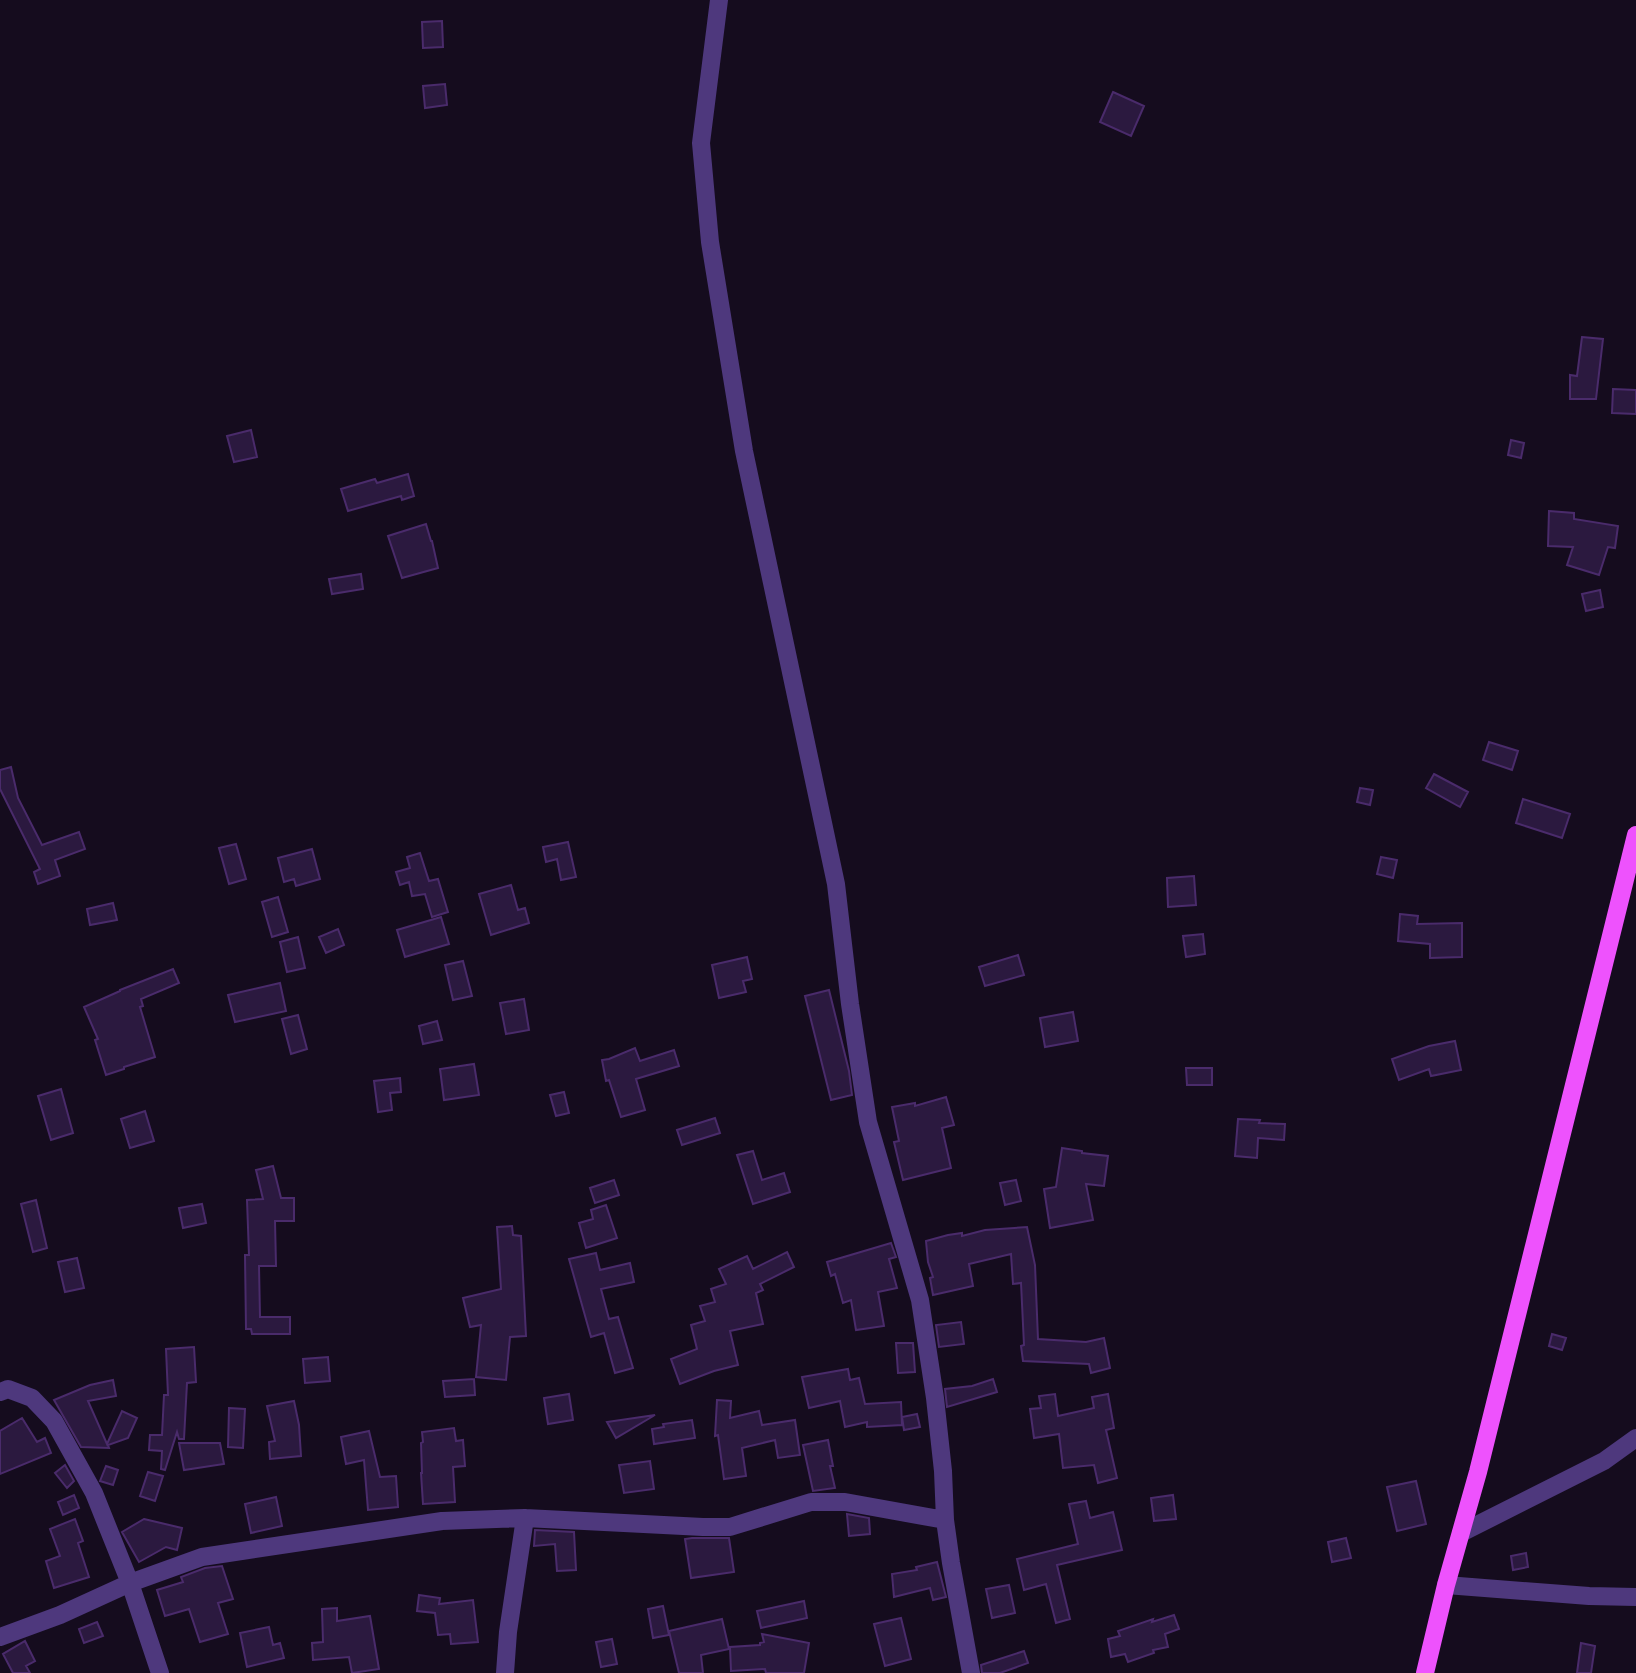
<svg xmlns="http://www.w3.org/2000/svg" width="1636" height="1673" font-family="Figtree,sans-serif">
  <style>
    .building { fill: #2b193f; stroke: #4a2b6b; stroke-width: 2 }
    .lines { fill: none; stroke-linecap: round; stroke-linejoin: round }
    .street { stroke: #4e387d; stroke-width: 18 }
    .primary { stroke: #ee52fd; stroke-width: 18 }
  </style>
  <rect width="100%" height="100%" fill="#150c1e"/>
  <path class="building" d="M442 21 443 47 423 48 422 22Z
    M445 84 447 105 425 108 423 86Z
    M1113 92 1144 106 1131 136 1100 122Z
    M1582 337 1603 339 1596 399H1570V375L1577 376Z
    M1613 389 1636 390V414L1612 413Z
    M251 430 257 457 234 462 227 436Z
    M1511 440 1524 443 1521 458 1508 455Z
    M408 474 414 496 402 500 401 496 348 511 341 489 375 479 377 483Z
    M1549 511 1574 513V519L1618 526 1615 548 1608 547 1599 575 1567 565 1573 547 1548 546Z
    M426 524 431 541H432L438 568 402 578 388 536Z
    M361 574 363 589 332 594 329 579Z
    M1600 590 1603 607 1586 611 1582 594Z
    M1489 742 1518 751 1512 770 1483 760Z
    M11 767 18 798 42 845 79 832 85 849 55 860 60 876 38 884 34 872 40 869 0 789V770Z
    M1434 774 1468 792 1460 807 1426 788Z
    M1360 788 1373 790 1370 805 1357 802Z
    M1523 799 1570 814 1562 838 1516 823Z
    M568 842 576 877 561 880 557 859 546 862 543 847Z
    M236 844 246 879 229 884 219 848Z
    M312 849 320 879 296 886 294 879 284 882 278 858Z
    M420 853 429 881 438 879 448 912 432 917 425 894 412 896 409 882 400 885 396 872 410 868 407 857Z
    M1381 857 1397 860 1393 878 1377 874Z
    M1194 876 1196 905 1168 907 1167 878Z
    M511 885 518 910 525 908 529 923 491 935 479 894Z
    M278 897 288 932 272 937 262 902Z
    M113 903 117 920 90 925 87 909Z
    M1400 914 1418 916 1417 924 1462 923V957L1430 958V944L1398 941Z
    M441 917 449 944 405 957 397 930Z
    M338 929 344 945 326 953 319 937Z
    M1203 934 1205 954 1186 957 1183 936Z
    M298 937 305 968 287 972 280 942Z
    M1018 955 1024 975 985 986 979 967Z
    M747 957 752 979 743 981 746 992 719 998 712 965Z
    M463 961 472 996 453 1000 445 965Z
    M173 969 179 983 141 999 143 1006 140 1007 155 1057 124 1067V1069L106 1075 95 1040 98 1039 84 1007 120 991V990Z
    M280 983 286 1011 235 1022 228 995Z
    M829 990 849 1071 852 1095 831 1100 805 996Z
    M524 999 529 1030 506 1034 500 1003Z
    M1073 1012 1078 1041 1045 1047 1040 1018Z
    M298 1015 307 1049 291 1054 282 1019Z
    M437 1021 442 1040 423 1044 419 1026Z
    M1455 1041 1461 1070 1431 1076 1429 1069 1399 1080 1392 1059 1429 1046Z
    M635 1048 640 1061 674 1050 679 1066 636 1079 645 1110 621 1117 609 1080 606 1081 602 1060 609 1059Z
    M474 1064 479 1095 444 1100 440 1069Z
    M1186 1068H1212V1085H1187Z
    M400 1078 401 1092 390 1093 392 1110 378 1112 374 1081Z
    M61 1089 73 1133 51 1140 38 1096Z
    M564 1092 569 1113 556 1116 550 1095Z
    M946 1097 954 1125 942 1128 951 1168 903 1180 894 1142 899 1141 892 1107 915 1103V1106Z
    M145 1111 154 1141 130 1148 121 1119Z
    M715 1118 720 1133 682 1145 677 1130Z
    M1238 1119 1260 1120 1259 1123 1285 1124 1284 1140 1258 1138 1257 1158 1235 1156Z
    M1062 1148 1082 1151V1153L1108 1156 1104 1186 1086 1184 1093 1220 1050 1228 1044 1189 1056 1187Z
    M753 1151 762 1180 784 1173 790 1192 753 1204 737 1155Z
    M273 1166 281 1198H294V1221H275L276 1266H259L260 1317H290V1334H252L251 1329H246L245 1255H249L247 1200 263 1199 256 1170Z
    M614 1180 619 1195 595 1203 590 1188Z
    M1016 1180 1021 1201 1005 1205 1000 1183Z
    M36 1200 47 1248 33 1252 21 1204Z
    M202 1204 206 1223 183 1228 179 1208Z
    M606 1205 617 1238 586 1248 579 1223 593 1219 591 1210Z
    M512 1226 513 1235 521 1236 526 1336 510 1337 506 1380 476 1377 481 1325 470 1327 463 1298 501 1289 497 1227Z
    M1027 1227 1035 1265 1038 1339 1086 1342 1104 1338 1110 1368 1091 1373 1089 1364 1023 1361 1021 1346 1024 1345 1021 1283 1013 1284 1011 1254 969 1264 973 1286 933 1295 930 1278 933 1277 928 1262 926 1241 948 1235 962 1233V1236L985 1230Z
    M891 1243 896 1257 889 1259 897 1288 878 1292 884 1326 856 1330 851 1300 843 1303 835 1274 831 1276 827 1262Z
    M787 1252 794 1267 760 1284 763 1290 756 1293 763 1324 730 1331 738 1365 714 1371 680 1384 671 1359 697 1349 691 1325 705 1321 700 1306 715 1302 711 1289 726 1284 719 1269 747 1256 753 1269Z
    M596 1253 600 1270 630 1263 634 1282 601 1289 609 1319 618 1317 633 1368 615 1373 604 1333 591 1337 569 1259Z
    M77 1258 84 1288 65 1292 58 1262Z
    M961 1322 964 1344 939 1347 936 1325Z
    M1552 1334 1566 1338 1562 1350 1549 1346Z
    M896 1343H913L915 1372 898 1373Z
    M194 1347 196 1382 187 1383 184 1439H179L177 1432 165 1470 161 1469 162 1451 149 1450 150 1435H162L164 1395H168L166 1349Z
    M328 1357 330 1381 305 1383 303 1359Z
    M848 1369 850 1380 859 1378 865 1404 901 1402 902 1425 867 1427V1422L845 1427 840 1401 809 1408 802 1377Z
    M474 1379 475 1395 445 1397 443 1381Z
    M993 1379 997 1392 947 1407 945 1389 972 1386Z
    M113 1380 116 1396 88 1401 107 1444 122 1411 137 1418 128 1438 108 1445 109 1448 81 1447 54 1400 90 1385Z
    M569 1394 573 1420 548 1424 544 1398Z
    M1055 1394 1058 1416 1094 1408 1092 1397 1108 1394 1114 1428 1106 1430 1117 1478 1098 1483 1094 1465 1063 1468 1059 1434 1034 1438 1030 1409 1041 1408 1039 1396Z
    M717 1400 731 1401 730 1418 759 1411 762 1425 795 1420 800 1455 778 1458 775 1440 742 1448 746 1476 724 1479 718 1435 715 1436Z
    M294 1401 299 1425 301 1456 270 1459 269 1442 275 1441 267 1406Z
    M229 1408 245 1409 243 1448 228 1447Z
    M917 1414 920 1427 904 1430 902 1417Z
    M655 1415 616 1438 607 1422Z
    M22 1418 37 1442 45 1438 51 1453 0 1474V1431Z
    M692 1420 695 1438 654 1444 652 1429 664 1427 663 1424Z
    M454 1428 456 1441 463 1440 465 1466 453 1467 455 1502 423 1504 421 1473H422L421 1443 423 1442 422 1432Z
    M369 1431 380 1477 396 1476 398 1507 368 1510 364 1460 346 1464 341 1437Z
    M828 1440 833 1466H830L835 1488 813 1491 803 1445Z
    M179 1443H220L224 1464 184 1470Z
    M650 1461 654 1489 624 1493 619 1465Z
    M65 1465 74 1481 67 1488 55 1473Z
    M106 1466 118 1470 113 1485 100 1481Z
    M148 1472 163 1476 155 1501 140 1496Z
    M1416 1481 1426 1524 1397 1531 1387 1487Z
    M74 1495 79 1508 63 1515 58 1502Z
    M1173 1495 1176 1519 1154 1521 1151 1498Z
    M276 1497 282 1526 251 1533 245 1504Z
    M1086 1501 1090 1518 1113 1512 1122 1550 1057 1565 1070 1619 1056 1623 1046 1584 1024 1590 1017 1559 1078 1544 1069 1504Z
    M847 1514 869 1518 870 1534 849 1536Z
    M75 1519 83 1541 78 1543 89 1577 54 1588 46 1561 60 1556 50 1529Z
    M144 1519 182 1528 177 1550 166 1547 139 1562 122 1532Z
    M535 1530 574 1532 576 1570 557 1571 555 1544 534 1546Z
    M692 1538H729L734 1572 691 1578 685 1539Z
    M1346 1538 1351 1558 1332 1562 1328 1542Z
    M1526 1553 1528 1567 1513 1570 1511 1556Z
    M937 1562 946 1597 933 1600 930 1588 894 1597 892 1574 917 1570 916 1567Z
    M222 1566 233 1599 218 1603 228 1634 200 1642 189 1609 165 1616 157 1590 183 1582 181 1577 205 1568Z
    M1009 1585 1015 1613 992 1618 986 1589Z
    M419 1595 440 1598 439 1604 473 1600 478 1642 451 1644 450 1634 438 1635 435 1613 417 1611Z
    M804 1601 807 1618 761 1628 757 1611Z
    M663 1606 669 1635 653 1638 648 1609Z
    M337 1608V1621L370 1616 379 1669 352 1673 349 1657 313 1660 312 1643 323 1642 322 1609Z
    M1174 1615 1179 1629 1165 1634 1168 1647 1153 1650 1154 1653 1128 1662 1125 1654 1111 1657 1108 1639 1120 1636 1118 1631 1153 1619 1152 1622Z
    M901 1618 911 1659 885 1666 874 1624Z
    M722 1619 729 1649 701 1655 703 1673H679L669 1631Z
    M97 1622 103 1636 84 1643 79 1629Z
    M269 1627 273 1645 280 1643 284 1658 247 1667 240 1633Z
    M762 1634 809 1643 804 1673H766L765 1669 731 1671 730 1647 760 1645V1643L764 1642Z
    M612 1639 617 1664 601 1667 596 1642Z
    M25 1641 35 1661 26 1666 30 1673H13L3 1654Z
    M1581 1643 1595 1646 1591 1673H1577Z
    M1024 1651 1028 1663 1000 1673H982L981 1665Z"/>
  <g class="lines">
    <path class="street" d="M719 0 701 143 710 242 744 451 836 884 850 1004 868 1122 920 1300 935 1398 943 1471 945 1520 951 1563 971 1673
      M0 1392 8 1389 32 1398 54 1421 94 1493 130 1583 160 1673
      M1461 1533 1604 1461 1636 1438
      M1446 1585 1589 1596 1636 1597
      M0 1637 60 1615 130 1583 202 1557 442 1521 525 1518 703 1527H730L811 1502H845L945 1520
      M505 1673 508 1632 525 1518"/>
    <path class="primary" d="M1425 1673 1446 1585 1478 1472 1636 835"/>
  </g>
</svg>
